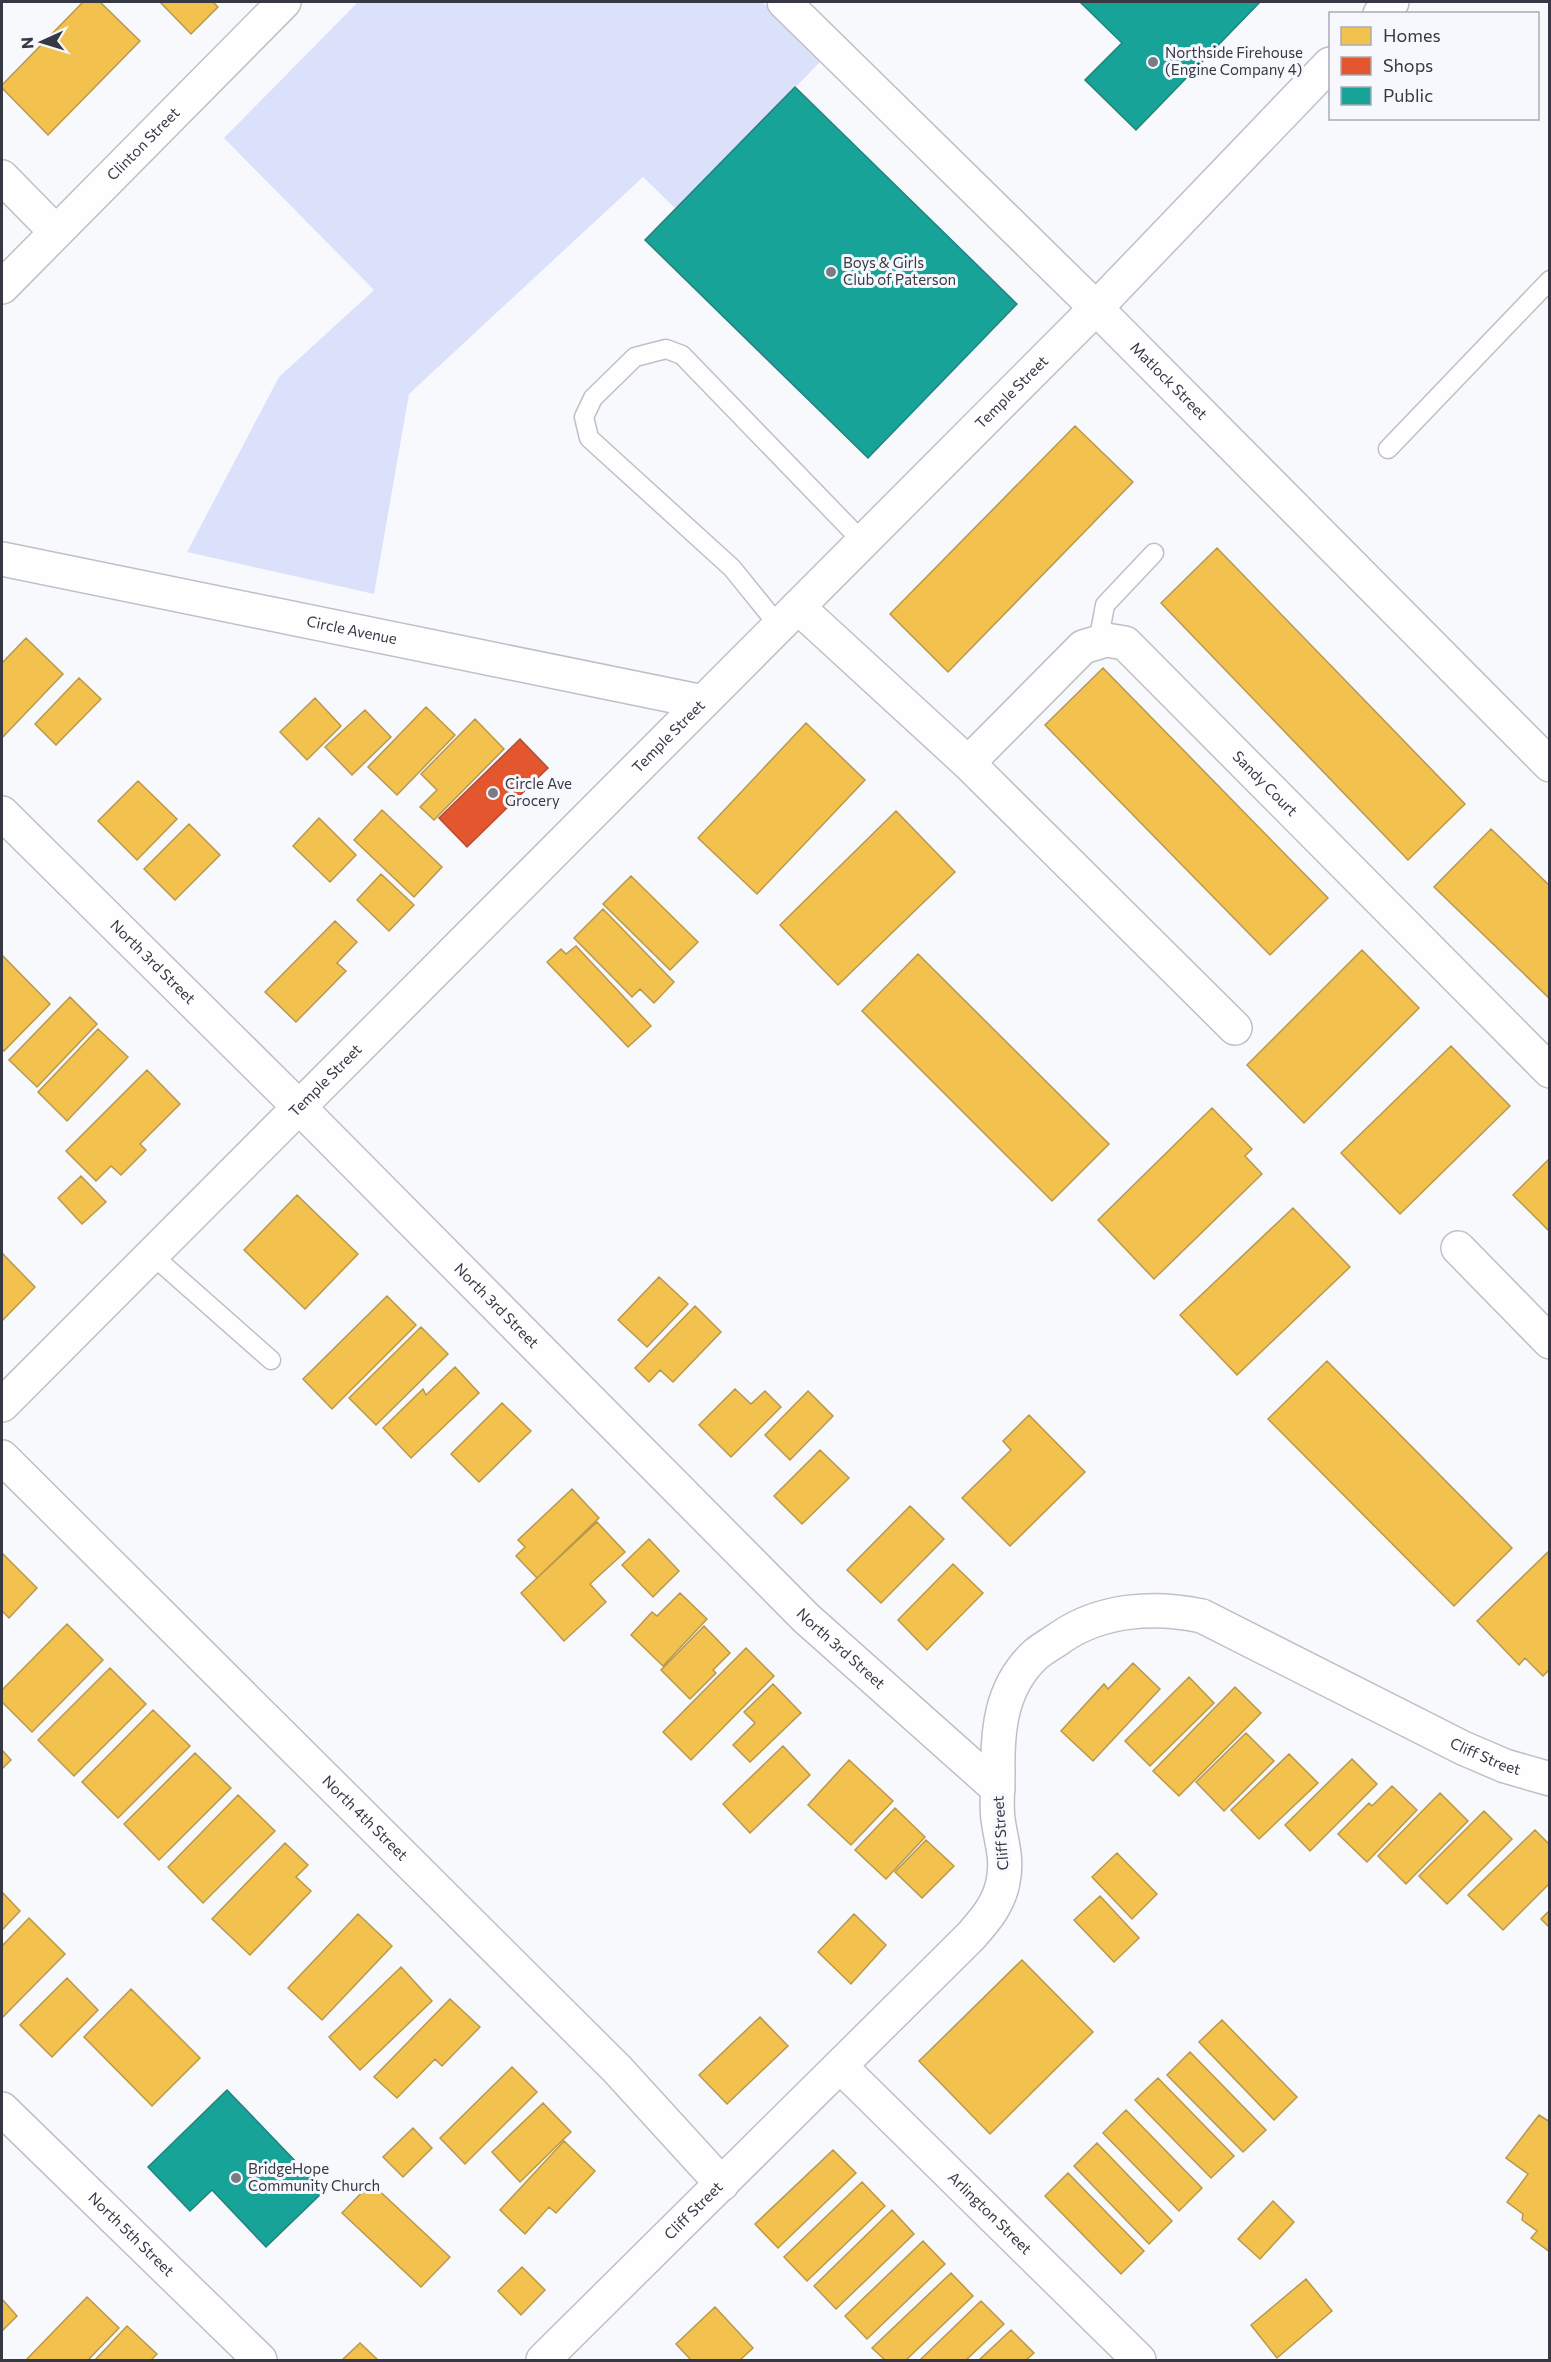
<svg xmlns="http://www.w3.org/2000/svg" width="1551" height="2362" font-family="Commissioner,sans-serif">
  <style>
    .green { fill: #dce1fb }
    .homes { fill: #f2c14e; stroke: #ba984b; stroke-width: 1.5 }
    .shops { fill: #e4572e; stroke: #b04e34; stroke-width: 1.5 }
    .public { fill: #17a398; stroke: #20837e; stroke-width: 1.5 }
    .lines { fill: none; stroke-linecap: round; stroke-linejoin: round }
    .service-casing { stroke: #bec0c7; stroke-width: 21 }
    .minor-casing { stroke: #bec0c7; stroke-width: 36 }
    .service { stroke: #fefeff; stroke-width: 18 }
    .minor { stroke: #fefeff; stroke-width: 33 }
    .poi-dot { fill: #7a7c84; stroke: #f7f8fe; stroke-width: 2 }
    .labels { text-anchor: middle; stroke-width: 6; stroke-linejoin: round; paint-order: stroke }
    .poi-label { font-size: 15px; fill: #363843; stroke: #f7f8fe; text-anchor: start }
    .street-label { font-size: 15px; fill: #363843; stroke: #f7f8fe }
  </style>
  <rect width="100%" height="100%" fill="#f8f9fd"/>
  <path class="green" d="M358 2H762L821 61 676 209 643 177 409 394 374 594 187 552 279 377 374 290 224 138Z"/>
  <path class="homes" d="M83 2H100L140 41 48 135 2 88V85Z
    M160 2H213L218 7 191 34Z
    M1075 426 1133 482 948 672 890 614Z
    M1217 548 1465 804 1408 860 1161 603Z
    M26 638 63 674 2 738V663Z
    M1103 668 1328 898 1270 955 1045 725Z
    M79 678 101 699 56 745 35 724Z
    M315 698 341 726 307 760 280 732Z
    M426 707 455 735 397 795 368 767Z
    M365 710 391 737 352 775 325 747Z
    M475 719 504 749 434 820 420 807 437 790 421 774Z
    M806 723 865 780 757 894 698 838Z
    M138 781 177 819 137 860 98 821Z
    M382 810 442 867 414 897 354 840Z
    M896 811 955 872 838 985 780 925Z
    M319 818 356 855 330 882 293 846Z
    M189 824 220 855 175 900 144 869Z
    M1491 829 1550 886V999L1434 887Z
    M381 874 414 905 389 931 357 900Z
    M631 876 698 942 670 970 603 904Z
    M603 909 674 982 654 1003 640 989 632 997 574 938Z
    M335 921 357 942 337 963 346 971 296 1022 265 992Z
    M576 946 651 1026 628 1047 547 962 561 949 566 954Z
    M1362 950 1419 1008 1304 1123 1247 1065Z
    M918 954 1109 1144 1052 1201 862 1011Z
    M2 955 50 1004 4 1051 2 1049Z
    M70 997 97 1024 37 1087 9 1060Z
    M98 1029 128 1057 67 1121 38 1092Z
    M1451 1046 1510 1106 1400 1214 1341 1153Z
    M147 1070 180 1104 140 1144 146 1150 121 1175 111 1166 96 1181 66 1151Z
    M1212 1108 1252 1149 1245 1156 1262 1174 1154 1279 1098 1220Z
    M1550 1158V1232L1513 1195Z
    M81 1176 106 1202 82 1224 58 1198Z
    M297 1195 358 1254 305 1309 244 1250Z
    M1293 1208 1350 1267 1237 1375 1180 1315Z
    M2 1253 35 1287 2 1321Z
    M659 1277 688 1304 647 1347 618 1320Z
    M387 1296 416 1325 332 1409 303 1379Z
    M695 1306 721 1332 673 1382 660 1370 649 1382 635 1368Z
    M421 1327 448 1354 376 1425 349 1398Z
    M1327 1361 1512 1548 1454 1606 1268 1419Z
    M455 1367 479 1393 411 1458 383 1428 423 1389 426 1395Z
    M735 1389 751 1404 765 1391 781 1407 731 1457 699 1425Z
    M808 1391 833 1416 790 1460 765 1435Z
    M502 1403 531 1431 479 1482 451 1454Z
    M1029 1415 1085 1472 1010 1546 962 1498 1011 1450 1003 1441Z
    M820 1450 849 1478 802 1524 774 1496Z
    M572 1489 599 1518 537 1578 516 1556 525 1547 518 1540Z
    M910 1506 944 1539 881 1603 847 1570Z
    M597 1522 625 1552 590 1584 606 1602 564 1641 521 1593Z
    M649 1539 679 1571 653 1597 622 1565Z
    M1550 1550V1669L1543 1676 1525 1658 1519 1665 1477 1621Z
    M2 1553 37 1588 9 1618 2 1611Z
    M953 1564 983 1593 927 1650 898 1620Z
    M680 1593 707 1619 663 1666 631 1635 652 1612 657 1616Z
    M67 1624 103 1660 32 1732 2 1702V1690Z
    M704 1626 730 1653 713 1670 716 1673 690 1699 661 1670Z
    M746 1648 774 1676 691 1760 663 1732Z
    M1133 1663 1160 1689 1093 1761 1061 1731 1104 1684 1108 1689Z
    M110 1668 146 1704 74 1776 38 1740Z
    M1189 1677 1214 1703 1150 1766 1125 1741Z
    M773 1684 801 1713 750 1762 733 1745 755 1723 744 1712Z
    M1235 1687 1261 1713 1179 1796 1153 1771Z
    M153 1710 190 1746 118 1818 82 1782Z
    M1246 1733 1274 1761 1224 1811 1196 1782Z
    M783 1746 810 1775 750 1833 723 1804Z
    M2 1750 11 1760 2 1769Z
    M195 1753 231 1788 159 1860 124 1824Z
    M1289 1754 1318 1783 1259 1839 1231 1810Z
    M1352 1759 1377 1784 1310 1851 1285 1825Z
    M849 1760 893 1801 851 1845 808 1805Z
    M1392 1786 1417 1810 1367 1862 1338 1834 1369 1803 1372 1806Z
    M1440 1793 1468 1821 1406 1884 1378 1856Z
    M238 1795 275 1831 203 1903 168 1867Z
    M895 1808 925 1837 886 1879 855 1850Z
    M1484 1811 1512 1839 1447 1904 1419 1876Z
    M1535 1830 1550 1845V1883L1503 1930 1468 1895Z
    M926 1840 954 1866 922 1898 895 1872Z
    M285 1843 308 1865 296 1877 311 1891 250 1955 212 1919Z
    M1117 1853 1157 1894 1132 1919 1092 1877Z
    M2 1892 20 1911 2 1930Z
    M1100 1896 1139 1938 1114 1962 1074 1920Z
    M1550 1910V1928L1541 1919Z
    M358 1914 392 1946 322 2020 288 1988Z
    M854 1914 886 1945 851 1984 818 1952Z
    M29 1918 65 1954 2 2018V1946Z
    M1022 1960 1093 2032 990 2134 919 2061Z
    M401 1967 432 2001 360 2070 329 2037Z
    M67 1978 98 2010 52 2057 20 2025Z
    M131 1989 200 2058 152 2106 84 2037Z
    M450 1999 480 2027 442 2066 435 2059 397 2098 374 2077Z
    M760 2017 788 2046 727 2104 699 2075Z
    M1222 2020 1297 2097 1274 2120 1199 2042Z
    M1190 2052 1266 2130 1243 2152 1167 2075Z
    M512 2067 537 2092 465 2164 440 2138Z
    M1158 2078 1234 2156 1211 2178 1135 2100Z
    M543 2103 571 2132 520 2182 492 2152Z
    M1126 2110 1202 2188 1179 2211 1103 2133Z
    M1539 2115 1550 2122V2252L1531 2238 1537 2231 1522 2220 1523 2214 1507 2202 1528 2174 1506 2158Z
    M413 2128 432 2148 403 2177 383 2157Z
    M564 2141 595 2171 556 2213 549 2207 525 2234 500 2210Z
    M1097 2143 1172 2221 1149 2244 1074 2166Z
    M833 2150 856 2173 778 2248 755 2224Z
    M1068 2173 1144 2251 1121 2274 1045 2196Z
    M862 2182 885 2206 807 2281 784 2257Z
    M371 2183 450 2257 421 2287 342 2213Z
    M1273 2201 1294 2222 1260 2259 1238 2239Z
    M892 2210 914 2234 836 2309 814 2286Z
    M923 2241 945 2264 867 2339 845 2316Z
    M522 2267 545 2290 521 2315 498 2291Z
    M951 2273 973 2296 906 2360H885L872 2348Z
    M1306 2279 1332 2311 1277 2358 1251 2325Z
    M87 2297 119 2328 88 2360H26Z
    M2 2299 17 2316 2 2331Z
    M981 2301 1004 2324 966 2360H920Z
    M715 2307 753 2348 740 2360H691L676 2344Z
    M127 2326 157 2354 151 2360H95Z
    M1011 2330 1034 2353 1026 2360H979Z
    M360 2343 378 2360H342Z"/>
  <path class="shops" d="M520 739 548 768 467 847 439 818Z"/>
  <path class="public" d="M1080 2H1260L1136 130 1085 80 1122 43Z
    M795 87 1017 304 868 458 645 240Z
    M227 2090 324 2191 266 2247 212 2190 190 2211 148 2167Z"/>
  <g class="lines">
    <defs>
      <path id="service" d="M1388 449 1550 280
        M779 626 732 568 589 438 584 417 593 398 635 357 666 349 682 355 863 542
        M1098 643 1105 605 1154 553
        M151 1254 271 1360"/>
      <g id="minor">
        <path id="s1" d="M784 2 1096 308 1550 765"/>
        <path d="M1380 14 1392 2"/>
        <path d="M2 177 56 232"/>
        <path id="s2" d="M2 287 284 2"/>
        <path id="s3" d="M2 559 703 702"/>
        <path d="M798 607 968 763 1235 1028"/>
        <path id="s4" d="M968 763 1083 647 1106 640 1125 643 1550 1071"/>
        <path id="s5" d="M2 813 298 1106 806 1618 998 1789"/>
        <path d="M1458 1248 1550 1342"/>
        <path id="s6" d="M2 1405 1096 308 1330 64"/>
        <path id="s7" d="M2 1457 617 2069 722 2184"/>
        <path id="s8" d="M840 2066 1139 2360"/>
        <path id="s9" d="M2 2109 260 2360"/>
        <path id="s10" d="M543 2360 971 1936C985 1920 999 1904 1003 1882 1008 1858 1001 1842 998 1819 996 1804 998 1788 998 1773 997 1730 1001 1687 1035 1655 1043 1648 1053 1643 1061 1637 1102 1609 1155 1606 1202 1616L1463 1748 1505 1766 1550 1779"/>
      </g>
    </defs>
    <use href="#service" class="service-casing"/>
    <use href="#minor" class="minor-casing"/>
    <use href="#service" class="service"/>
    <use href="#minor" class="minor"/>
  </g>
  <g class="poi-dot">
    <circle cx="1153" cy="62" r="6"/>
    <circle cx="831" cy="272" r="6"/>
    <circle cx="493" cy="793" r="6"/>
    <circle cx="236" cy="2178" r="6"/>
  </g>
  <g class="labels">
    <g class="poi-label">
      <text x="1165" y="58">Northside Firehouse<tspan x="1165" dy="17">(Engine Company 4)</tspan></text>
      <text x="843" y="268">Boys &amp; Girls<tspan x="843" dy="17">Club of Paterson</tspan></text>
      <text x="505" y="789">Circle Ave<tspan x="505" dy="17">Grocery</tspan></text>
      <text x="248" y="2174">BridgeHope<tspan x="248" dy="17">Community Church</tspan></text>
    </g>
    <g class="street-label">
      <text dy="5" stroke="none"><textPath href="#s2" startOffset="201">Clinton Street</textPath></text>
      <text dy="5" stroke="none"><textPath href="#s1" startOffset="540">Matlock Street</textPath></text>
      <text dy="5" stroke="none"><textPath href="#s6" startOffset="1430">Temple Street</textPath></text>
      <text dy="5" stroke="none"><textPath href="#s3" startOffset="357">Circle Avenue</textPath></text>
      <text dy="5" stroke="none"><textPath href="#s6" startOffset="944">Temple Street</textPath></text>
      <text dy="5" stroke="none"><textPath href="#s4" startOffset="405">Sandy Court</textPath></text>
      <text dy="5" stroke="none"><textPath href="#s5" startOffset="212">North 3rd Street</textPath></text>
      <text dy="5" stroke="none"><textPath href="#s6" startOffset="458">Temple Street</textPath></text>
      <text dy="5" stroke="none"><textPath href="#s5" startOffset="698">North 3rd Street</textPath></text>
      <text dy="5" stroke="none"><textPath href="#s5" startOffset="1184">North 3rd Street</textPath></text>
      <text dy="5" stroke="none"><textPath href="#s10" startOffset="1398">Cliff Street</textPath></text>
      <text dy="5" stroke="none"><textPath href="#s7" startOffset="512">North 4th Street</textPath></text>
      <text transform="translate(1001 1833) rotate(-94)" y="5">Cliff Street</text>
      <text dy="5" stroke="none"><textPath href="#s10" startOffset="212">Cliff Street</textPath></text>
      <text dy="5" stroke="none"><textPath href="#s8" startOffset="210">Arlington Street</textPath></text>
      <text dy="5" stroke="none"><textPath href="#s9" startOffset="180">North 5th Street</textPath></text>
    </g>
  </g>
  <rect width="1551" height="2362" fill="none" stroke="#363843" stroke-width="6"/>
  <rect x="1329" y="12" width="210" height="108" fill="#f7f8fe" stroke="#aaabb3" stroke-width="1.5"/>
  <rect x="1341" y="27" width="30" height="18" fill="#f2c14e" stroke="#aaabb3" stroke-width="1.5"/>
  <text x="1383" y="42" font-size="18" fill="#363843">Homes</text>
  <rect x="1341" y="57" width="30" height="18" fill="#e4572e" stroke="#aaabb3" stroke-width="1.5"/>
  <text x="1383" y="72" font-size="18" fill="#363843">Shops</text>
  <rect x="1341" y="87" width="30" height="18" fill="#17a398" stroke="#aaabb3" stroke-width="1.5"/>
  <text x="1383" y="102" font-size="18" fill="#363843">Public</text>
  <g transform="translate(42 42) rotate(266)" stroke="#f7f8fe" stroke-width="4.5" paint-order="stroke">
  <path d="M0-4.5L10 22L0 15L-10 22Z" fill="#363843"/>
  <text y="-9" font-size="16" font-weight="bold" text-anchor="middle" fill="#363843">N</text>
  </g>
</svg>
